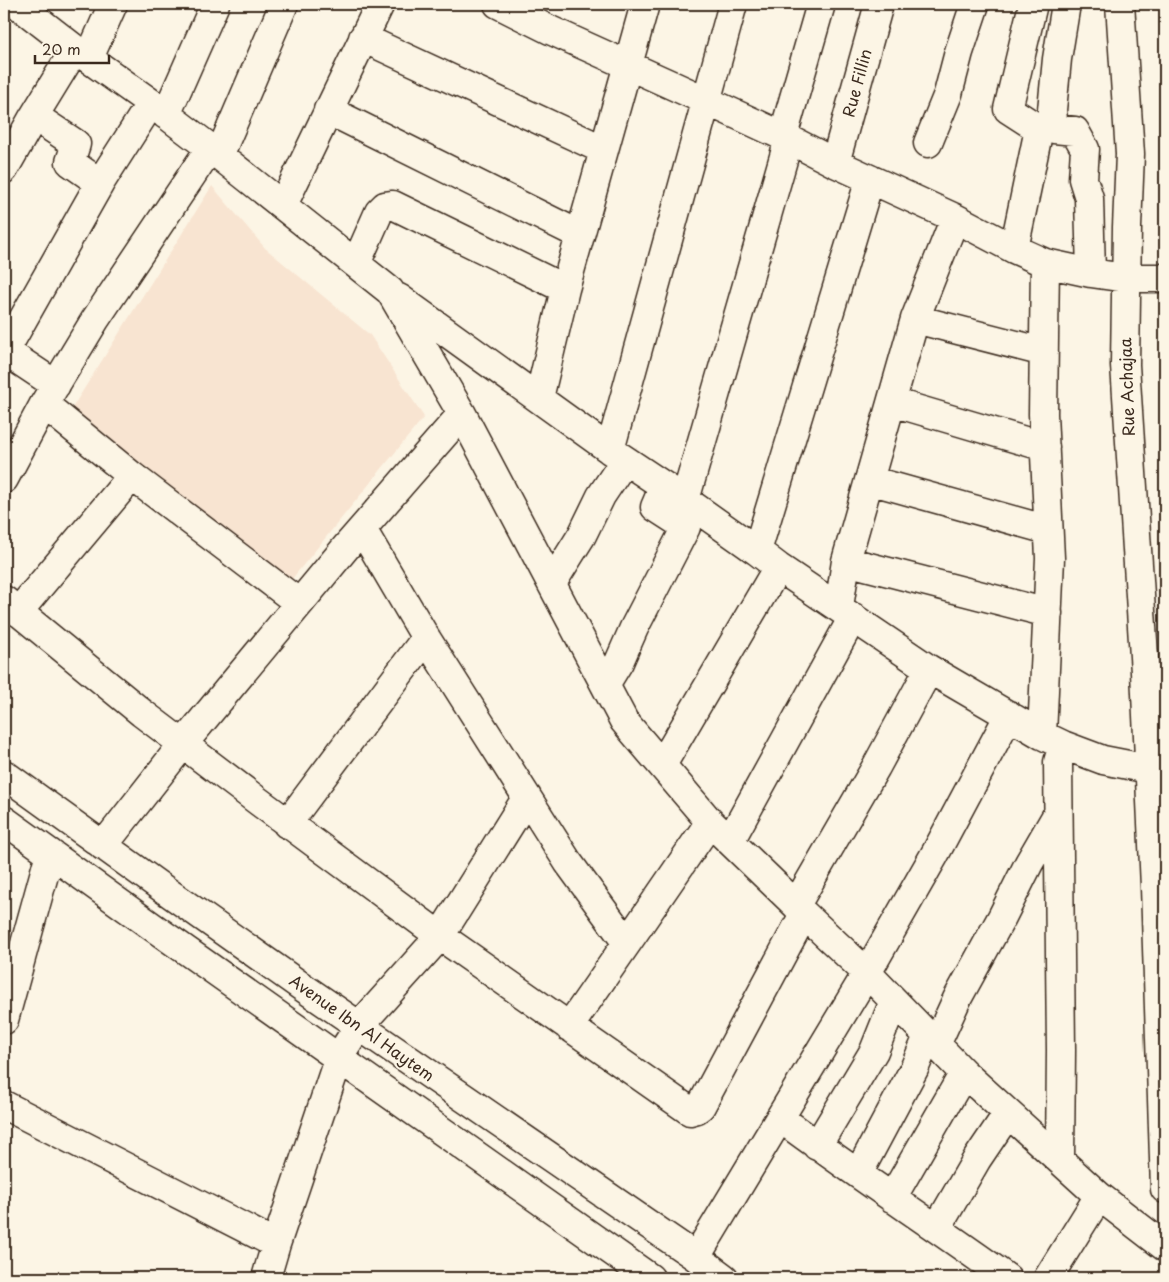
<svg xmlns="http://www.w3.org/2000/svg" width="1169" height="1282" font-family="'Playpen Sans',sans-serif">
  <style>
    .built { fill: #f8e4d1 }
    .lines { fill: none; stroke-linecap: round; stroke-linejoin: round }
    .minor-casing { stroke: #3b2a1e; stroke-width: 31 }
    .minor { stroke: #fcf5e5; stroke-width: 28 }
    .labels { text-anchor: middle; stroke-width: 4; stroke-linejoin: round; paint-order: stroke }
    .street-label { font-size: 16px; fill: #3b2a1e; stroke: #fcf5e5 }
  </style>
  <rect width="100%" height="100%" fill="#fcf5e5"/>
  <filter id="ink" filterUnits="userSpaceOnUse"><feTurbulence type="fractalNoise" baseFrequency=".02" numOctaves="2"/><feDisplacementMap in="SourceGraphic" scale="10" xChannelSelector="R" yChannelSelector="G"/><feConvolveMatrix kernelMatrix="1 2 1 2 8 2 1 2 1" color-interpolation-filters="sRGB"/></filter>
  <g filter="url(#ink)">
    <path class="built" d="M212 186 265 248 370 335 424 417 287 585 72 408Z"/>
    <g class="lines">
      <defs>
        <path id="minor" d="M17 4 75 49 151 103 210 148 390 291 462 414 624 721 710 822 796 905 804 914 867 973 964 1073 1099 1196 1165 1247
          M498 4 550 30 707 101 783 136 835 163 955 218 1014 249 1045 263 1091 273 1126 278H1165
          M1066 4 1057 59 1052 110 1054 129 1075 131 1085 149 1083 179 1089 198 1091 273
          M1120 4 1130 154 1127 227 1125 365 1145 672 1155 887 1165 1189
          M363 38 604 150
          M89 58 113 4
          M328 110 580 235
          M166 115 215 4
          M34 116 76 144 70 162 100 183
          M783 136 821 4
          M928 143 948 94 959 52 975 4
          M219 156 284 4
          M835 163 879 4
          M4 169 34 116 75 49
          M283 205 380 4
          M1014 249 1039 129 1008 109 1033 4
          M356 264 379 212 385 206 393 205 565 289
          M399 298 610 450 685 500 757 551 778 567 929 669 1042 735 1063 745 1103 760 1149 769H1165
          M915 319 1044 352
          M56 385 5 351 100 183 151 103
          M539 398 565 289 645 4
          M892 402 1045 447
          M44 404 132 476 299 603
          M610 450 733 4
          M4 479 44 404 95 320 210 148
          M869 480 1048 530
          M685 500 789 139
          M362 529 426 638 568 862 627 943 569 1027
          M757 551 870 179
          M846 561 1048 613
          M552 583 582 535 601 496 625 460
          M4 600 142 713 258 801 440 936 690 1111 697 1109 701 1106 804 914
          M839 607 846 561 915 319 955 218
          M18 612 132 476
          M605 685 619 662 634 628 686 527 655 507 664 486
          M1042 735 1050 558 1043 414 1045 263
          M662 765 778 567
          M4 774 158 885 301 986 696 1257 724 1278
          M4 820 150 925 650 1278
          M287 824 426 638
          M730 841 853 617
          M103 846 183 744 347 546 462 414
          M796 905 876 767 929 669
          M627 943 710 822
          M4 1020 50 853
          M936 1045 957 999 1002 917 1029 863 1058 813
          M4 1105 276 1244
          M780 1118C854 1173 932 1224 1007 1278
          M817 1146 874 1051 894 1001
          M1060 1159 1061 1050 1058 762 1063 745
          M858 1174 914 1069 928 1036
          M892 1198 964 1073
          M937 1228 977 1159 1008 1113
          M696 1257 867 973 935 854 1009 715
          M266 1278 276 1244 339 1057 359 1026 440 936 527 797
          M1048 1278 1099 1196"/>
      </defs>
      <use href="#minor" class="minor-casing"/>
      <use href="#minor" class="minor"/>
    </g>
  </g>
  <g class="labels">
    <g class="street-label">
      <text transform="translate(857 83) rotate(-75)" y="6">Rue Fillin</text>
      <text transform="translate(1127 387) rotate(-92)" y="6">Rue Achajaa</text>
      <text transform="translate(362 1028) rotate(35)" y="6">Avenue Ibn Al Haytem</text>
    </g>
  </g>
  <rect width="1169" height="1282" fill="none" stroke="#fcf5e5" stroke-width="20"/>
  <rect x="10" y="10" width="1149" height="1262" fill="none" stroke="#3b2a1e" stroke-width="2" filter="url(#ink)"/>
  <path d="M35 55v8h74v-8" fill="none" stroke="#3b2a1e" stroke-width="2.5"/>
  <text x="42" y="55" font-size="15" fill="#3b2a1e" stroke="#fcf5e5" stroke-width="4" paint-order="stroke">20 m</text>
</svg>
